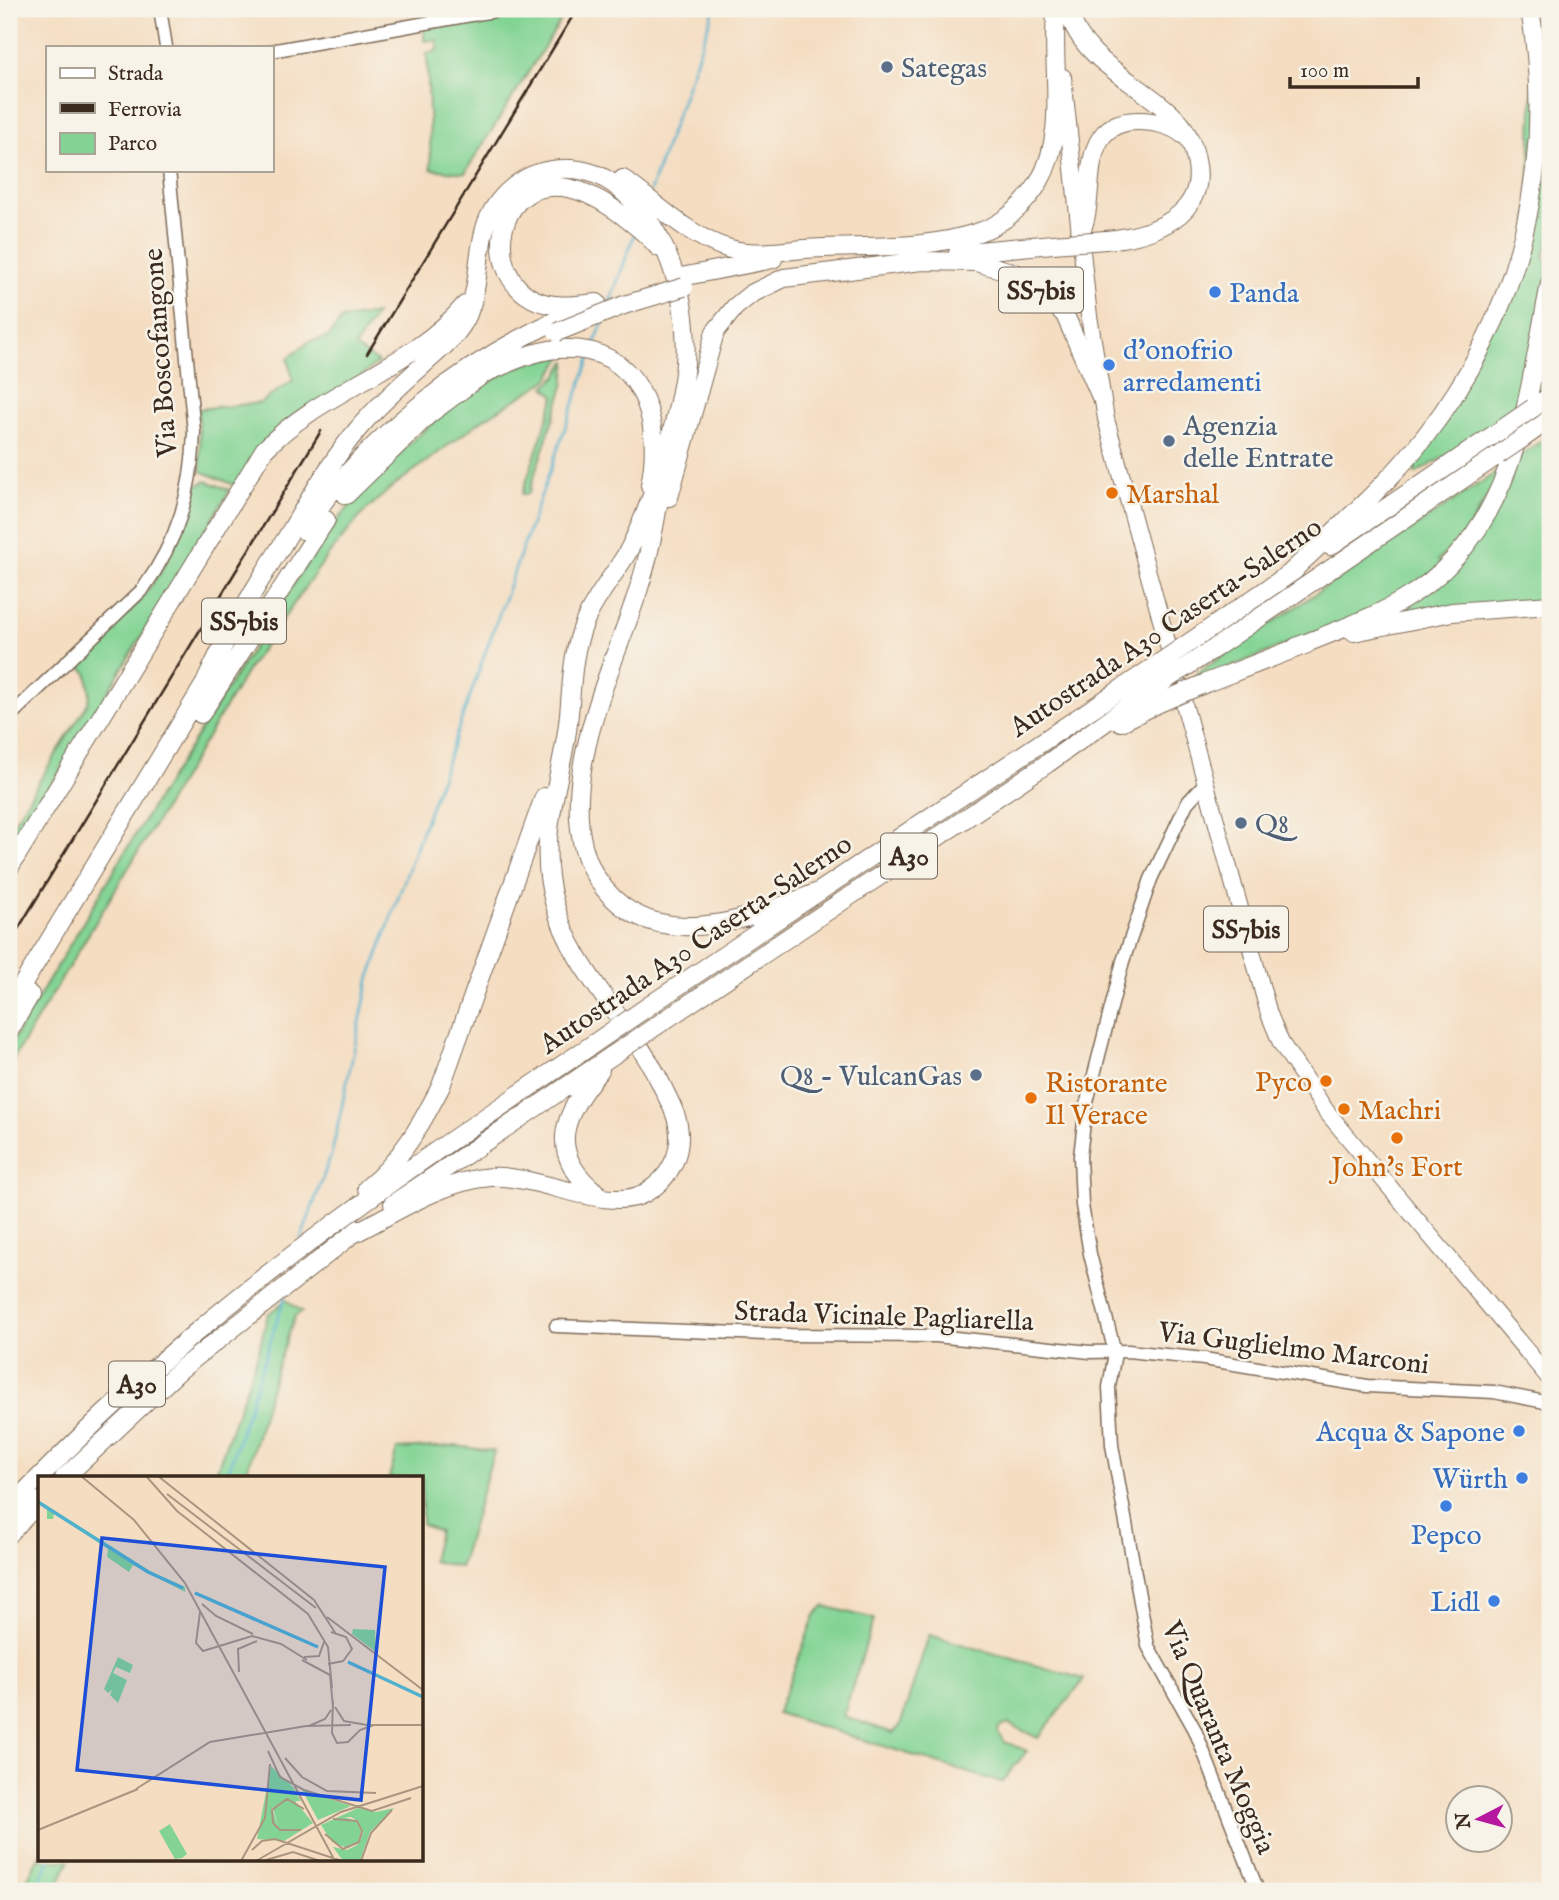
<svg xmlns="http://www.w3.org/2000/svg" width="1559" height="1900" font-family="'IM FELL English',serif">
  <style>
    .green { fill: #83d494; stroke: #5f7f59; stroke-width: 2 }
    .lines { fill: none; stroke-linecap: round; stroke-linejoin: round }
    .stream { stroke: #50b1ce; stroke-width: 2.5 }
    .minor-casing { stroke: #7c6957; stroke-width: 15 }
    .major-casing { stroke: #7c6957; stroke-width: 18 }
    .highway-casing { stroke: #7c6957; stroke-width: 20 }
    .minor { stroke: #fff; stroke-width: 12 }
    .major { stroke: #fff; stroke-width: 16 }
    .highway { stroke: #fff; stroke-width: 18 }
    .rail { stroke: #3b2a1e; stroke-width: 2.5 }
    .highway-bridge-casing { stroke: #7c6957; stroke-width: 20; stroke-linecap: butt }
    .highway-bridge { stroke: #fff; stroke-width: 18 }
    .service-dot { fill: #5c6f8a; stroke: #f7f3e8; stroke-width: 2.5 }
    .shop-dot { fill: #3f7fe0; stroke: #f7f3e8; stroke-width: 2.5 }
    .food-dot { fill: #e8710a; stroke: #f7f3e8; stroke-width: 2.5 }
    .labels { text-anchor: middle; stroke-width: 5; stroke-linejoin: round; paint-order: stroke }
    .shield { fill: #f7f3e8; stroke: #73665b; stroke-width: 2 }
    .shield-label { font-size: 26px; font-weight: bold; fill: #3b2a1e }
    .service-label { font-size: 28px; fill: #4e5e75; stroke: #f7f3e8; text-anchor: start }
    .shop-label { font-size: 28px; fill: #366cbe; stroke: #f7f3e8; text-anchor: end }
    .street-label { font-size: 28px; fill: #3b2a1e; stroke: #f7f3e8 }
    .food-label { font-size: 28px; fill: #c56008; stroke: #f7f3e8; text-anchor: start }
    .inset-river { fill: none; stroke: #50b1ce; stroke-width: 3.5 }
    .inset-road { fill: none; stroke: #aa9580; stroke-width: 2 }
    .view { fill: #1d4ed8; fill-opacity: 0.15; stroke: #1d4ed8; stroke-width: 3.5 }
    .inset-edge { fill: none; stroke: #3b2a1e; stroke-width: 3.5 }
  </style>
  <rect width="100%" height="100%" fill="#f7f3e8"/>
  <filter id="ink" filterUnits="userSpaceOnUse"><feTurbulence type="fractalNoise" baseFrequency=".0143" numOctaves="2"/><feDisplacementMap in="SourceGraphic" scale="14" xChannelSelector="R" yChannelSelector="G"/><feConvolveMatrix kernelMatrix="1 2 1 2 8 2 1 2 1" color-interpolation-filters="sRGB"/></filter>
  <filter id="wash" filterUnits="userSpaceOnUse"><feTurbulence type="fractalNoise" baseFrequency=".00686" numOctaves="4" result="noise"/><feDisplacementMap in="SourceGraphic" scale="28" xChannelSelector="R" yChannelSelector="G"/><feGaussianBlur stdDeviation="1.57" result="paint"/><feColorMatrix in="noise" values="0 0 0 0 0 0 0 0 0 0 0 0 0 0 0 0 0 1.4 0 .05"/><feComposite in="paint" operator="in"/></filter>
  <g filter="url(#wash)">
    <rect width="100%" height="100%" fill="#f4ddc1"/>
    <path class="green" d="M527 9H568L465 173 431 169 427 53 438 51 437 40 424 41V27L447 26Z
      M1535 9H1550V236L1544 258 1550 261 1518 407 1451 453 1416 473 1406 467 1451 409 1528 243Z
      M1550 311V386L1533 397Z
      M376 314 355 347 378 362 234 485 201 471 198 409 260 403 293 380 288 358 310 341 327 338 342 319Z
      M563 356 548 380 485 418 392 487 364 512 328 555 250 666 9 1066V1047L153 805 321 541C371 476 477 362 563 356Z
      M567 360 564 386 530 489 528 494H522L555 396 545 387 557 376Z
      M1550 435V604L1381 621 1428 589 1517 458Z
      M1504 467 1461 541 1438 560 1443 564 1394 600 1200 680 1196 674Z
      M206 481 230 490 9 855V830L88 703 90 694 87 673 76 663C142 601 171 576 196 486Z
      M286 1300 302 1312 295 1316 273 1379 245 1478H214L257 1357 268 1314Z
      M456 1446 494 1451 460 1567 432 1561 439 1531 422 1525V1478H389L397 1449Z
      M824 1606 874 1619 843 1716 893 1733 900 1726 929 1635 1084 1679 1038 1738 1009 1724 999 1727 998 1733 1005 1742 1027 1751 1002 1782 992 1780 777 1713 815 1615Z
      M40 1854V1860H70L54 1891H21Z"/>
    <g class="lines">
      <path class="stream" d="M650 191 714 9
        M610 302 635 233
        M594 345 603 322
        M301 1239 332 1152 369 980 590 358
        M226 1478 285 1296
        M34 1891 50 1860"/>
    </g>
  </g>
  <g filter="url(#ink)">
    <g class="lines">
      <defs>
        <path id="minor" d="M160 9 166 47
          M271 51 504 9
          M9 717 143 589C178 540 192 492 194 432L169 170
          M1206 782 1187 803 1151 879 1123 961 1086 1106 1080 1156 1082 1205 1090 1254 1115 1353 1109 1387 1112 1445 1148 1646 1195 1730 1258 1891
          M556 1326 790 1335 936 1336 1090 1352 1128 1351 1204 1359 1367 1386 1494 1392 1550 1403"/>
        <path id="major" d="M1063 77 1089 316 1106 419 1269 1014 1281 1043 1326 1111 1550 1379"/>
        <path id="highway" d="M1068 9C1082 65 1143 82 1179 122 1187 131 1194 148 1196 160 1209 216 1151 236 1106 240
          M623 179C656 203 690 238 730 249 754 256 780 251 804 249 861 245 924 251 979 232 1004 224 1026 204 1039 182 1068 132 1051 69 1056 14
          M1080 233C1099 198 1073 120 1139 121 1154 121 1172 125 1184 135
          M958 253 1053 244
          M681 277 773 259
          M597 303C583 304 568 307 554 305 462 293 497 124 618 212 632 223 647 233 658 247
          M481 375C506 364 531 351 558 349 640 344 664 418 650 485
          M1533 408 1550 396
          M1523 438 1550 419
          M346 495 428 415 490 369
          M669 497 715 332 735 307 751 294 784 278 922 261 976 262 1015 273 1034 284 1065 315 1101 397
          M303 530C367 436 463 362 566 316
          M1330 546 1501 430
          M1288 575C1335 530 1386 487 1426 435 1522 311 1556 162 1530 9
          M1354 632 1452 612 1550 605
          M1202 634 1295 570
          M1296 647C1331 633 1369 620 1403 600 1517 534 1526 401 1550 284
          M1215 648 1498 455
          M206 681C228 632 255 587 284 542 307 504 329 463 358 429 378 405 401 385 424 364 441 349 459 335 468 314 487 266 468 220 517 184 544 164 584 164 612 183 666 221 690 299 685 363 683 394 673 423 667 454 658 501 653 547 637 594 612 671 548 799 596 877 648 959 748 920 818 892
          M1206 683 1307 644
          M201 714 326 520
          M1121 722 1159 703
          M9 868 264 450C321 390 411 369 465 305
          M656 1001 1139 677
          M9 1007 212 672
          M668 1018 1048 763 1149 691
          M9 1031 30 995
          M367 1188C401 1161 422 1123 441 1086L544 797
          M598 1194C545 1153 563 1114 600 1070
          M393 1204 613 1055
          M351 1235C395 1213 441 1181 491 1177 537 1174 609 1214 645 1193 670 1179 683 1153 678 1125 676 1112 669 1101 664 1090 634 1024 573 973 554 902 537 840 558 792 567 731 573 691 569 658 586 619 596 597 613 576 626 555 638 534 646 512 654 490
          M64 1478 181 1369 359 1229
          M9 1508C68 1447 129 1389 194 1334 317 1230 451 1140 583 1051
          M9 1534 40 1501"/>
      </defs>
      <use href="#minor" class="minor-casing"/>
      <use href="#major" class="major-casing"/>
      <use href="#highway" class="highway-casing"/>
      <use href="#minor" class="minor"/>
      <use href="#major" class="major"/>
      <use href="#highway" class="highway"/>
      <path class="rail" d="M367 354 577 9
        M9 944 321 431"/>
      <defs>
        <path id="highway-bridge" d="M1053 244 1106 240
          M557 332 624 305 684 287
          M1501 430 1533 408
          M1498 455 1523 438
          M1139 677 1202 634
          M1149 691 1215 648
          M1159 703 1206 683
          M583 1051 656 1001
          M613 1055 668 1018"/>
      </defs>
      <use href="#highway-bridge" class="highway-bridge-casing"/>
      <use href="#highway-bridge" class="highway-bridge"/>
    </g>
  </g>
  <g class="service-dot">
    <circle cx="887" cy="67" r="7"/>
    <circle cx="1169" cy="441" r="7"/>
    <circle cx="1241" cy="823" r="7"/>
    <circle cx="976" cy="1075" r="7"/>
  </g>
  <g class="shop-dot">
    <circle cx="1215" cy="292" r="7"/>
    <circle cx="1109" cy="365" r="7"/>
    <circle cx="1519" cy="1431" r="7"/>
    <circle cx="1522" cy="1478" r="7"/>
    <circle cx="1446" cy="1506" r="7"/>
    <circle cx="1494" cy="1601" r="7"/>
  </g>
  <g class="food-dot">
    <circle cx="1112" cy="493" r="7"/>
    <circle cx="1326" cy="1081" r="7"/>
    <circle cx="1031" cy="1098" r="7"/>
    <circle cx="1344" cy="1109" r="7"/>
    <circle cx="1397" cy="1138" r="7"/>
  </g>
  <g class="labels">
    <g class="shield">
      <rect x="999" y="267.5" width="84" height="45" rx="5"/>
      <rect x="202" y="598.5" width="84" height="45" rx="5"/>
      <rect x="881" y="833.5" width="56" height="45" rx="5"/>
      <rect x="1204" y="906.5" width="84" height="45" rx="5"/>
      <rect x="109" y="1361.5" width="56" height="45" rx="5"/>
    </g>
    <g class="shield-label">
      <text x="1041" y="299">SS7bis</text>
      <text x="244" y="630">SS7bis</text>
      <text x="909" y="865">A30</text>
      <text x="1246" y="938">SS7bis</text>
      <text x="137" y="1393">A30</text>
    </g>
    <g class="service-label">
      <text x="901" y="77">Sategas</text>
      <text x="1183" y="435">Agenzia<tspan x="1183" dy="32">delle Entrate</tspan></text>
      <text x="1255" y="833">Q8</text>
      <text x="962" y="1085" text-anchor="end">Q8 - VulcanGas</text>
    </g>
    <g class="shop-label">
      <text x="1229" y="302" text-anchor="start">Panda</text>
      <text x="1123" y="359" text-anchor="start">d'onofrio<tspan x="1123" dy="32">arredamenti</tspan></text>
      <text x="1505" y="1441">Acqua &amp; Sapone</text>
      <text x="1508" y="1488">Würth</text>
      <text x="1446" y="1544" text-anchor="middle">Pepco</text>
      <text x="1480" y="1611">Lidl</text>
    </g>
    <g class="street-label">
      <text transform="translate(159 353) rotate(-94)" y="10">Via Boscofangone</text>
      <text transform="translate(1165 626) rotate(-34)" y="10">Autostrada A30 Caserta-Salerno</text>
      <text transform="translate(695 943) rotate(-34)" y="10">Autostrada A30 Caserta-Salerno</text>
      <text transform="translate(884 1315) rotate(2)" y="10">Strada Vicinale Pagliarella</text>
      <text transform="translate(1294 1347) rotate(7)" y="10">Via Guglielmo Marconi</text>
      <text transform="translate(1220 1737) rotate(67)" y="10">Via Quaranta Moggia</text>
    </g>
    <g class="food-label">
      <text x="1126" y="503">Marshal</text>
      <text x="1312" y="1091" text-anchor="end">Pyco</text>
      <text x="1045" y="1092">Ristorante<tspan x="1045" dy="32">Il Verace</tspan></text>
      <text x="1358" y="1119">Machri</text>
      <text x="1397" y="1176" text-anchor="middle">John's Fort</text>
    </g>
  </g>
  <g transform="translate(38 1476)">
    <rect width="385" height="385" fill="#f4ddc1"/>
    <path d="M0 24 112 95 147 111V116L95 89 91 96 69 81 70 73 27 43 16 37 15 43H9V32ZM315 153 337 154 338 176 314 158ZM80 181 95 189 92 197 78 191 75 197 89 204 80 227 72 219 74 214 70 217 66 213ZM233 290 255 311 263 325H258L234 332 241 353 235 332 257 325 275 347 246 365 219 363ZM264 314 313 330 280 344ZM320 332 338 336 356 332 332 356 322 385H305L295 371 309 374 319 369 323 363 325 356 320 345 313 341H307L318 345 323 355 320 367 309 372 294 366 283 349ZM132 348 149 378 144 382 137 383 121 355Z" fill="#83d494"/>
    <path class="inset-river" d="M0 26 110 96 145 112M157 117 280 171M310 186 385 221"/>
    <path class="inset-road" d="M43 0 96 44 147 107 297 385M108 0 139 35 270 138 290 171 294 212M120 0 276 124 298 158M129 18 278 132M164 128 178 140 215 158M162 136 158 167 165 175 214 160 243 168 269 184M289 141 385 214M266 181 281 180 286 166M264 184 292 199 295 231M290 188 305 185 314 173 308 161 293 156M201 196 200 173 219 165M295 225 294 257 299 267 310 266 322 254 336 249M297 231 306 245 329 249M332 249H385M271 250 287 243 293 234M230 275 242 301 266 314 334 335 373 322M247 282 264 301 289 315 338 317M98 313 172 266 268 250 313 249M0 354 100 313M263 354H242L235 347 234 334 249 323 266 333M287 358 305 373 321 366 324 355 319 345 295 343M214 374 224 365 237 363 304 385M228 384 255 376 282 385M203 385 227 342 232 288M218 385 303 336 385 310M323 385 333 357 354 334"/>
    <path class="view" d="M64 62 347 91 323 324 39 294Z"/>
    <rect width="385" height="385" class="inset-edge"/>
  </g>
  <rect width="1559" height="1900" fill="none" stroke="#f7f3e8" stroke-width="35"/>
  <rect x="46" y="46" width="228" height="126" fill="#f7f3e8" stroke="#aca397" stroke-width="2"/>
  <rect x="60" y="68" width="35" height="10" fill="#ffffff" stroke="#aca397" stroke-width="2"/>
  <text x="108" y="80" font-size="21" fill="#3b2a1e">Strada</text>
  <rect x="60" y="103" width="35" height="10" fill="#3b2a1e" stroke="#aca397" stroke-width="2"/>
  <text x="108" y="116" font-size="21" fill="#3b2a1e">Ferrovia</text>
  <rect x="60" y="133" width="35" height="21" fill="#83d494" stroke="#aca397" stroke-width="2"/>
  <text x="108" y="150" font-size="21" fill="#3b2a1e">Parco</text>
  <g transform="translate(1479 1819) rotate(264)"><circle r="33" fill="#f7f3e8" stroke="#aca397" stroke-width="2"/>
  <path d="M0-5L12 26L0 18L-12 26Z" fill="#b5179e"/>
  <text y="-10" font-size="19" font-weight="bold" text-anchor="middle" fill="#3b2a1e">N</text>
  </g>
  <path d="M1290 77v10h128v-10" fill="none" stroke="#3b2a1e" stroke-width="3.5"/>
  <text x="1300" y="77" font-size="21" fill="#3b2a1e" stroke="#f7f3e8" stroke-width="5" paint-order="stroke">100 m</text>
</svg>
